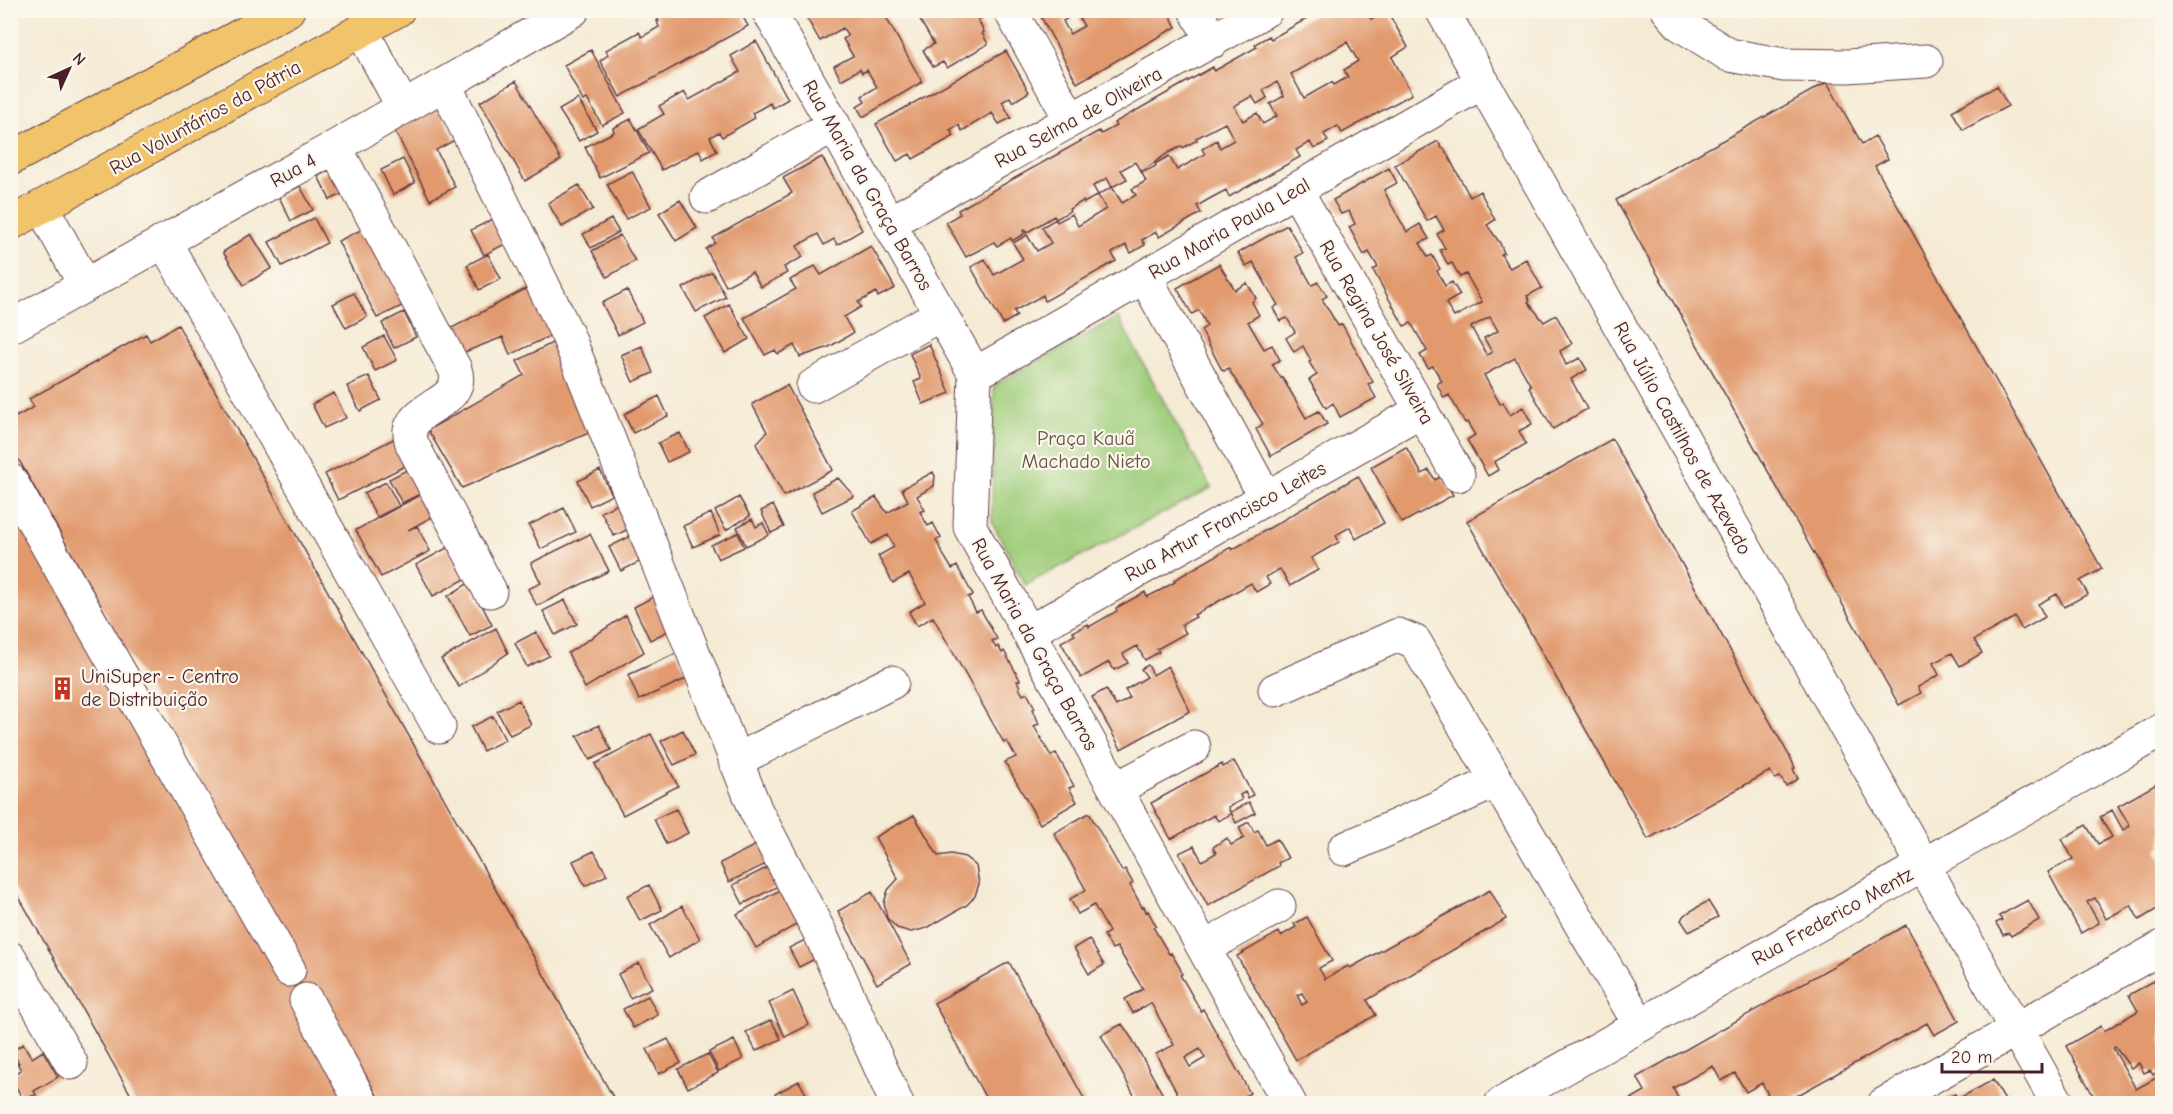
<svg xmlns="http://www.w3.org/2000/svg" width="2173" height="1114" font-family="'Comic Neue',sans-serif">
  <style>
    .green { fill: #9fcd7b; stroke: #747653; stroke-width: 1.5 }
    .building { fill: #e1996d; fill-rule: evenodd }
    .lines { fill: none; stroke-linecap: round; stroke-linejoin: round }
    .minor-casing { stroke: #643e44; stroke-width: 35 }
    .major-casing { stroke: #643e44; stroke-width: 35 }
    .minor { stroke: #fff; stroke-width: 33 }
    .major { stroke: #f1c36a; stroke-width: 33 }
    .labels { text-anchor: middle; stroke-width: 4.5; stroke-linejoin: round; paint-order: stroke }
    .street-label { font-size: 20px; fill: #4a1f2b; stroke: #fbf7ec }
    .park-label { font-size: 20px; fill: #645343; stroke: #fbf7ec }
    .poi-label { font-size: 20px; fill: #4a1f2b; stroke: #fbf7ec; text-anchor: start }
  </style>
  <rect width="100%" height="100%" fill="#fbf7ec"/>
  <filter id="ink" filterUnits="userSpaceOnUse"><feTurbulence type="fractalNoise" baseFrequency=".0167" numOctaves="2"/><feDisplacementMap in="SourceGraphic" scale="12" xChannelSelector="R" yChannelSelector="G"/><feConvolveMatrix kernelMatrix="1 2 1 2 8 2 1 2 1" color-interpolation-filters="sRGB"/></filter>
  <filter id="wash" filterUnits="userSpaceOnUse"><feTurbulence type="fractalNoise" baseFrequency=".008" numOctaves="4" result="noise"/><feDisplacementMap in="SourceGraphic" scale="24" xChannelSelector="R" yChannelSelector="G"/><feGaussianBlur stdDeviation="1.35" result="paint"/><feColorMatrix in="noise" values="0 0 0 0 0 0 0 0 0 0 0 0 0 0 0 0 0 1.4 0 .05"/><feComposite in="paint" operator="in"/></filter>
  <g filter="url(#wash)">
    <rect width="100%" height="100%" fill="#f5ebd5"/>
    <path class="green" d="M1118 317 1211 488 1025 585 992 522 994 385Z"/>
    <g id="blocks">
      <path class="building" d="M653 10H672L674 13 677 10H739L748 26 620 97 600 61 608 55 606 50 639 32 642 37 659 27 657 21H659Z
        M810 10H882L922 82 863 117 857 107 865 102 862 96 877 87 867 70 862 73 860 69 841 80 834 66 853 56 843 39 848 36 843 28 820 41 805 15Z
        M914 10H983L986 15 978 20 984 32 982 33 988 44 947 68 943 62 933 67 923 50 934 44Z
        M1043 10H1167L1176 27 1077 83 1041 17 1045 15ZM1076 13 1084 26 1070 34 1063 21Z
        M1322 10H1366L1371 19 1387 11 1408 47 1392 57 1412 94 1342 133 1338 126 1324 134 1328 141 1314 149 1310 142 1296 150 1300 157 1229 197 1226 190 1211 198 1197 206 1201 213 1159 237 1156 232 1142 240 1145 245 1131 253 1126 245 1112 253 1116 261 1045 301 1043 295 1014 311 1017 316 1003 324 971 267 985 259 994 275 1023 259 1013 243 1027 235 1037 251 1051 243 1042 227 1056 219 1057 222 1072 214 1078 226 1106 209 1098 195 1112 187 1122 203 1136 195 1132 189 1146 181 1142 173 1156 166 1155 164 1169 156 1177 170 1205 154 1202 149 1217 140 1220 148 1234 140 1225 123 1196 138 1197 140 1183 148 1182 146 1168 153 1141 172 1135 162 1121 170 1127 179 1112 187 1107 178 1093 186 1098 195 1084 203 1083 201 1069 209 1070 211 1056 219 1054 216 1026 233 1025 230 1023 231 1024 234 1012 241 1011 238 997 246 994 242 966 257 946 222 960 214 958 210 1099 131 1101 134 1116 126 1114 123 1213 67 1214 71 1257 47 1255 44 1269 36 1271 39ZM1347 42 1358 61 1344 70 1348 77 1334 85 1332 82 1304 98 1291 74ZM1277 82 1284 96 1270 104 1277 116 1263 124 1257 113 1243 121 1234 106 1252 96 1257 104 1267 98 1263 90Z
        M756 41 788 99 773 108 770 103 760 109 752 113 755 118 722 137 719 132 710 137 717 151 703 159 699 150 662 170 638 129 664 114 659 106 684 92 689 100 740 72 731 56Z
        M591 50 625 113 602 125 587 99 583 101 564 65Z
        M1006 51 1029 92 1013 102 1010 97 1002 102 1011 118 999 124 992 113 962 131 959 125 950 130 954 136 913 159 910 154 897 161 876 124Z
        M516 81 561 160 525 181 480 102Z
        M1827 82 1862 144 1875 136 1888 159 1875 166 2102 569 2080 581 2088 594 2064 607 2057 594 2038 604 2045 617 2022 630 2015 617 1974 640 1982 653 1960 666 1952 653 1933 663 1939 675 1918 687 1921 693 1899 705 1616 200Z
        M1997 86 2008 106 1963 130 1952 111Z
        M578 99 597 131 579 141 559 110Z
        M438 106 455 140 436 150 455 187 430 200 394 129Z
        M631 119 649 153 600 178 585 147 614 132 613 128Z
        M1438 141 1442 148H1444L1470 197 1480 191 1495 220 1487 225 1500 243 1504 253 1501 254 1506 263 1510 268 1526 259 1542 288 1527 296 1530 301 1528 302 1544 322 1556 315 1572 344 1560 351 1566 365 1580 358 1587 370 1571 379 1587 409 1553 429 1529 387 1531 386 1515 358 1484 375 1500 404 1503 402 1510 415 1523 407 1532 424 1519 431 1526 444 1494 462 1498 470 1488 476 1467 440 1475 435 1467 422 1465 423 1449 395 1444 398 1437 384 1442 381 1433 366 1428 368 1420 355 1427 351 1411 323 1404 326 1373 270 1378 267 1369 252 1364 255 1349 227 1355 224 1349 211 1341 214 1333 200 1389 168 1397 183 1384 190 1391 204 1407 232 1420 224 1429 239 1420 243 1428 257 1432 255 1440 269 1437 271 1445 286 1452 282 1460 295 1446 303 1454 317 1482 302 1466 274 1460 277 1452 263 1448 265 1440 250 1445 248 1437 234 1444 230 1436 216 1427 221 1395 165ZM1490 317 1498 331 1484 338 1492 352 1487 355 1471 327Z
        M822 157 862 230 837 245 834 239 824 245 818 234 797 246 803 257 784 267 787 273 761 287 752 272 726 286 706 249 715 243 713 238 792 193 783 178Z
        M403 159 415 183 393 195 381 170Z
        M340 165 352 189 330 200 318 176Z
        M632 171 651 207 626 219 607 184Z
        M579 185 593 209 562 227 548 203Z
        M300 186 313 210 291 221 279 197Z
        M680 200 697 228 676 241 659 213Z
        M314 218 327 243 282 266 269 242Z
        M493 219 505 244 484 255 471 230Z
        M611 219 619 232 591 248 583 234Z
        M1287 225 1303 253 1296 257 1312 285 1318 282 1327 296 1322 299 1338 326 1342 324 1373 382 1368 384 1376 398 1340 417 1333 403 1326 408 1309 380 1317 375 1309 362 1311 361 1303 346 1294 352 1286 338 1295 332 1287 318 1280 321 1273 308 1278 305 1253 262 1246 266 1238 253Z
        M365 228 404 305 377 318 338 241Z
        M251 234 272 268 244 285 223 252Z
        M620 235 635 261 607 277 592 251Z
        M871 246 895 288 878 297 876 292 866 298 858 302 861 307 844 317 853 333 829 347 800 357 794 345 778 354 775 350 765 355 744 318 796 289 790 280 815 266 821 275Z
        M488 254 501 279 479 290 467 265Z
        M1219 264 1235 290 1247 283 1256 298 1252 302 1259 315 1248 322 1264 349 1272 345 1280 360 1272 364 1281 378 1282 377 1306 418 1319 411 1327 424 1271 456 1256 429 1263 424 1228 368 1224 371 1222 370 1201 330 1207 326 1199 310 1192 314 1177 288Z
        M712 272 726 297 696 312 683 288Z
        M531 286 552 335 510 355 503 337 462 353 450 329Z
        M627 290 643 322 618 335 602 303Z
        M354 293 367 317 346 328 333 304Z
        M729 304 749 339 725 353 705 318Z
        M404 312 416 337 394 348 382 323Z
        M178 325 446 802 617 1104H382L319 992 350 1104H136L10 881V501L302 963 10 444V420L34 407 29 399 146 334 150 341Z
        M384 336 397 360 375 371 363 347Z
        M554 342 598 429 462 488 428 430 524 375 517 361Z
        M929 344 950 393 923 404 914 382 921 379 910 354Z
        M642 346 653 373 633 382 621 355Z
        M369 376 381 400 360 411 347 386Z
        M787 385 833 470 784 496 756 444 767 432 752 404Z
        M334 393 346 418 324 428 312 404Z
        M659 396 668 416 633 433 624 414Z
        M680 433 689 452 667 462 658 443Z
        M403 434 417 460 338 500 325 474Z
        M1612 439 1791 759 1795 768 1793 769 1798 779 1786 786 1780 777 1775 779 1770 771 1648 839 1467 521Z
        M1406 447 1422 474 1429 470 1435 480 1442 476 1453 495 1402 523 1371 467Z
        M411 468 424 492 402 503 389 479Z
        M600 470 612 495 590 506 578 481Z
        M933 472 935 476 934 486 917 496 925 510 920 512 928 526 933 523 941 538 936 540 944 556 952 569 957 566 973 595 968 597 976 612 981 610 997 639 992 641 996 648 998 646 1002 653 1004 651 1020 680 1017 681 1020 687 1019 688 1023 695 1027 693 1035 708 1033 709 1039 724 1034 726 1051 756 1056 753 1074 786 1069 788 1077 802 1040 824 1005 762 1016 757 1007 741 1004 743 933 617 917 626 909 612 925 602 909 574 893 583 878 556 894 547 888 535 871 544 852 511 876 497 887 513 908 501 902 489Z
        M1358 476 1384 523 1356 539 1350 527 1336 535 1339 542 1311 558 1318 570 1290 586 1280 569 1266 577 1270 584 1256 592 1251 583 1194 615 1196 617 1181 625 1186 633 1157 649 1159 652 1145 660 1137 646 1123 654 1128 663 1114 670 1109 662 1081 678 1061 642 1075 635 1073 632 1088 624 1089 627 1117 611 1116 608 1145 592 1147 597 1161 590 1175 582 1174 580 1231 547 1232 550Z
        M838 478 854 496 822 512 812 492Z
        M386 482 399 506 377 517 364 493Z
        M429 490 441 512 408 530 417 526 430 551 381 577 356 530Z
        M739 497 750 516 726 530 715 511Z
        M623 501 635 526 614 536 601 512Z
        M773 505 784 527 771 533 761 511Z
        M564 508 576 532 541 549 529 525Z
        M711 513 720 535 693 547 683 526Z
        M752 519 756 527 763 523 769 535 746 546 737 527Z
        M738 533 744 547 718 559 711 545Z
        M590 534 609 571 537 606 528 589 541 583 531 563Z
        M631 536 643 560 621 571 609 547Z
        M456 543 473 575 433 596 416 565Z
        M470 582 492 625 470 636 448 596Z
        M655 596 672 629 650 640 634 607Z
        M565 600 577 624 555 635 543 611Z
        M626 615 644 652 585 688 568 653Z
        M496 628 508 653 459 687 441 659Z
        M536 632 549 656 527 667 515 643Z
        M677 653 688 678 639 700 628 675Z
        M1148 665 1153 675 1168 666 1190 711 1121 749 1092 697 1106 689 1116 706 1130 698 1125 690 1147 677 1141 669Z
        M519 700 531 725 510 735 497 711Z
        M493 716 505 740 483 751 471 727Z
        M599 725 611 750 590 760 577 736Z
        M683 730 695 755 674 765 661 741Z
        M651 734 678 786 623 815 595 764Z
        M1234 761 1253 795 1248 798 1245 792 1240 795 1242 800 1228 807 1231 814 1218 821 1214 815 1171 839 1151 803 1222 764 1223 767Z
        M2160 782 2162 786V846L2157 849 2162 858V906L2139 920 2131 905 2106 919 2095 898 2087 902 2099 923 2081 933 2048 872 2073 859 2062 839 2086 825 2098 844 2112 837 2100 817 2112 810 2123 830 2130 826 2118 806Z
        M1249 802 1255 813 1236 823 1231 812Z
        M676 809 688 833 666 844 654 819Z
        M1089 813 1122 871 1125 869 1133 883 1130 885 1142 907 1144 906 1146 912 1148 911 1156 926 1153 927 1169 954 1171 953 1180 968 1182 974 1180 975 1185 983 1201 1011 1203 1009 1250 1093 1232 1104H1183L1156 1054 1174 1045 1151 1003 1133 1013 1125 999 1143 989 1117 947 1112 949 1104 935 1109 932 1094 905 1078 914 1070 899 1086 890 1054 833ZM1200 1049 1205 1058 1190 1067 1185 1058Z
        M914 815 938 856 951 854 965 857 976 866 979 884 975 896 967 905 927 928 911 932 897 928 887 918 884 903 888 890 898 879 875 837Z
        M1249 822 1254 832 1258 830 1266 845 1277 839 1288 858 1278 863 1279 866 1208 906 1179 853 1194 846 1202 861 1216 853 1213 847 1227 838 1231 845 1244 838 1239 827Z
        M762 842 772 861 729 882 720 863Z
        M594 851 607 875 585 886 573 861Z
        M776 863 786 882 743 904 733 885Z
        M649 885 662 910 640 921 627 896Z
        M789 885 806 919 756 948 737 914Z
        M1490 890 1506 919 1367 1000 1376 1015 1296 1060 1237 956 1279 932 1281 936 1296 927 1294 924 1307 917 1332 961 1319 968 1325 979 1348 966 1350 968ZM1302 993 1307 1002 1302 1005 1297 995Z
        M872 892 911 964 877 984 838 911Z
        M2028 900 2039 920 2011 936 2009 933 2003 935 1996 923 2002 920 1999 916Z
        M1708 901 1718 917 1689 932 1681 920 1684 915Z
        M682 906 700 939 669 958 650 925Z
        M1906 925 1959 1021 1934 1035 1927 1023 1782 1104H1773L1762 1083 1746 1092 1735 1073 1721 1081 1713 1066 1673 1088 1681 1104H1622L1645 1091 1637 1077Z
        M813 936 823 955 799 967 789 948Z
        M1089 939 1104 965 1089 974 1074 948Z
        M1009 962 1087 1104H989L934 1003Z
        M639 963 652 988 630 998 618 974Z
        M2159 978 2162 984V1104H2098L2066 1046 2101 1026 2104 1031 2138 1011 2129 995ZM2115 1047 2131 1068 2139 1063 2144 1073 2150 1070 2153 1075 2157 1072 2160 1076 2136 1089 2113 1048Z
        M793 991 809 1025 785 1037 769 1003Z
        M648 996 658 1015 633 1028 623 1009Z
        M771 1020 781 1039 756 1051 746 1032Z
        M1122 1024 1132 1039 1168 1104H1139L1101 1035Z
        M668 1039 681 1063 659 1074 647 1049Z
        M734 1040 743 1059 719 1071 709 1052Z
        M23 1044 32 1058 43 1051 58 1077 34 1091 36 1095 23 1099 10 1076 21 1070 17 1063H19L12 1051Z
        M708 1054 718 1073 688 1088 678 1069Z
        M1993 1080 2007 1104H1937L1955 1094 1958 1099Z
        M799 1081 809 1100 802 1104H780L775 1094Z"/>
    </g>
  </g>
  <g filter="url(#ink)">
    <use href="#blocks" fill-opacity="0" stroke="#643e44" stroke-width="1.5"/>
    <g class="lines">
      <defs>
        <path id="minor" d="M768 10 975 374 970 527 1290 1104
          M1010 10 1071 120
          M1195 10 1213 41
          M1442 10 2058 1104
          M1668 10 1681 25 1729 55 1784 65 1847 66 1926 61
          M362 31 403 107
          M445 85 568 336 756 811 820 933 897 1104
          M335 147 455 369C466 403 418 403 410 430 409 434 411 440 412 444L490 591
          M1296 190 1458 475
          M707 197 834 125
          M42 207 85 285
          M889 223 1266 10
          M164 241 439 727
          M1145 277 1266 498
          M10 327 335 147 573 10
          M975 374 1483 82
          M813 386 941 314
          M10 480 289 970
          M1029 632 1422 410
          M1275 690 1398 635 1415 642 1640 1025
          M735 761 892 682
          M1116 789 1194 747
          M1344 849 1497 781
          M1204 948 1279 906
          M10 958 71 1063
          M306 1000 362 1104
          M1501 1104 2162 730
          M1884 1104 2162 947"/>
        <path id="major" d="M10 159 288 10
          M10 224 398 10"/>
      </defs>
      <use href="#minor" class="minor-casing"/>
      <use href="#major" class="major-casing"/>
      <use href="#minor" class="minor"/>
      <use href="#major" class="major"/>
    </g>
  </g>
  <defs>
    <symbol id="building-bare" viewBox="-9 -9 18 18"><path d="M-4-6H4V6H1V3H-1V6H-4ZM-2.5-4.3h1.7v1.8h-1.7ZM.8-4.3h1.7v1.8H.8ZM-2.5-1h1.7V.8h-1.7ZM.8-1h1.7V.8H.8Z" fill="#c8321e" stroke="#fbf7ec" stroke-width="2.5" paint-order="stroke"/></symbol>
  </defs>
  <g fill-rule="evenodd">
    <use href="#building-bare" x="46" y="672" width="33" height="33"/>
  </g>
  <g class="labels">
    <g class="street-label">
      <text transform="translate(205 117) rotate(-29)" y="7">Rua Voluntários da Pátria</text>
      <text transform="translate(1078 117) rotate(-29)" y="7">Rua Selma de Oliveira</text>
      <text transform="translate(293 170) rotate(-29)" y="7">Rua 4</text>
      <text transform="translate(868 185) rotate(60)" y="7">Rua Maria da Graça Barros</text>
      <text transform="translate(1229 228) rotate(-30)" y="7">Rua Maria Paula Leal</text>
      <text transform="translate(1377 332) rotate(60)" y="7">Rua Regina José Silveira</text>
      <text transform="translate(1683 438) rotate(61)" y="7">Rua Júlio Castilhos de Azevedo</text>
      <text transform="translate(1225 521) rotate(-29)" y="7">Rua Artur Francisco Leites</text>
      <text transform="translate(1035 644) rotate(61)" y="7">Rua Maria da Graça Barros</text>
      <text transform="translate(1832 916) rotate(-29)" y="7">Rua Frederico Mentz</text>
    </g>
    <g class="park-label">
      <text x="1086" y="445">Praça Kauã<tspan x="1086" dy="23">Machado Nieto</tspan></text>
    </g>
    <g class="poi-label">
      <text x="81" y="683">UniSuper - Centro<tspan x="81" dy="23">de Distribuição</tspan></text>
    </g>
  </g>
  <rect width="2173" height="1114" fill="none" stroke="#fbf7ec" stroke-width="36"/>
  <g transform="translate(69 69) rotate(45)" stroke="#fbf7ec" stroke-width="4.5" paint-order="stroke">
  <path d="M0-4.5L10 22L0 15L-10 22Z" fill="#4a1f2b"/>
  <text y="-9" font-size="16" font-weight="bold" text-anchor="middle" fill="#4a1f2b">N</text>
  </g>
  <path d="M1942 1063v9h100v-9" fill="none" stroke="#4a1f2b" stroke-width="3"/>
  <text x="1951" y="1063" font-size="18" fill="#4a1f2b" stroke="#fbf7ec" stroke-width="4.5" paint-order="stroke">20 m</text>
</svg>
